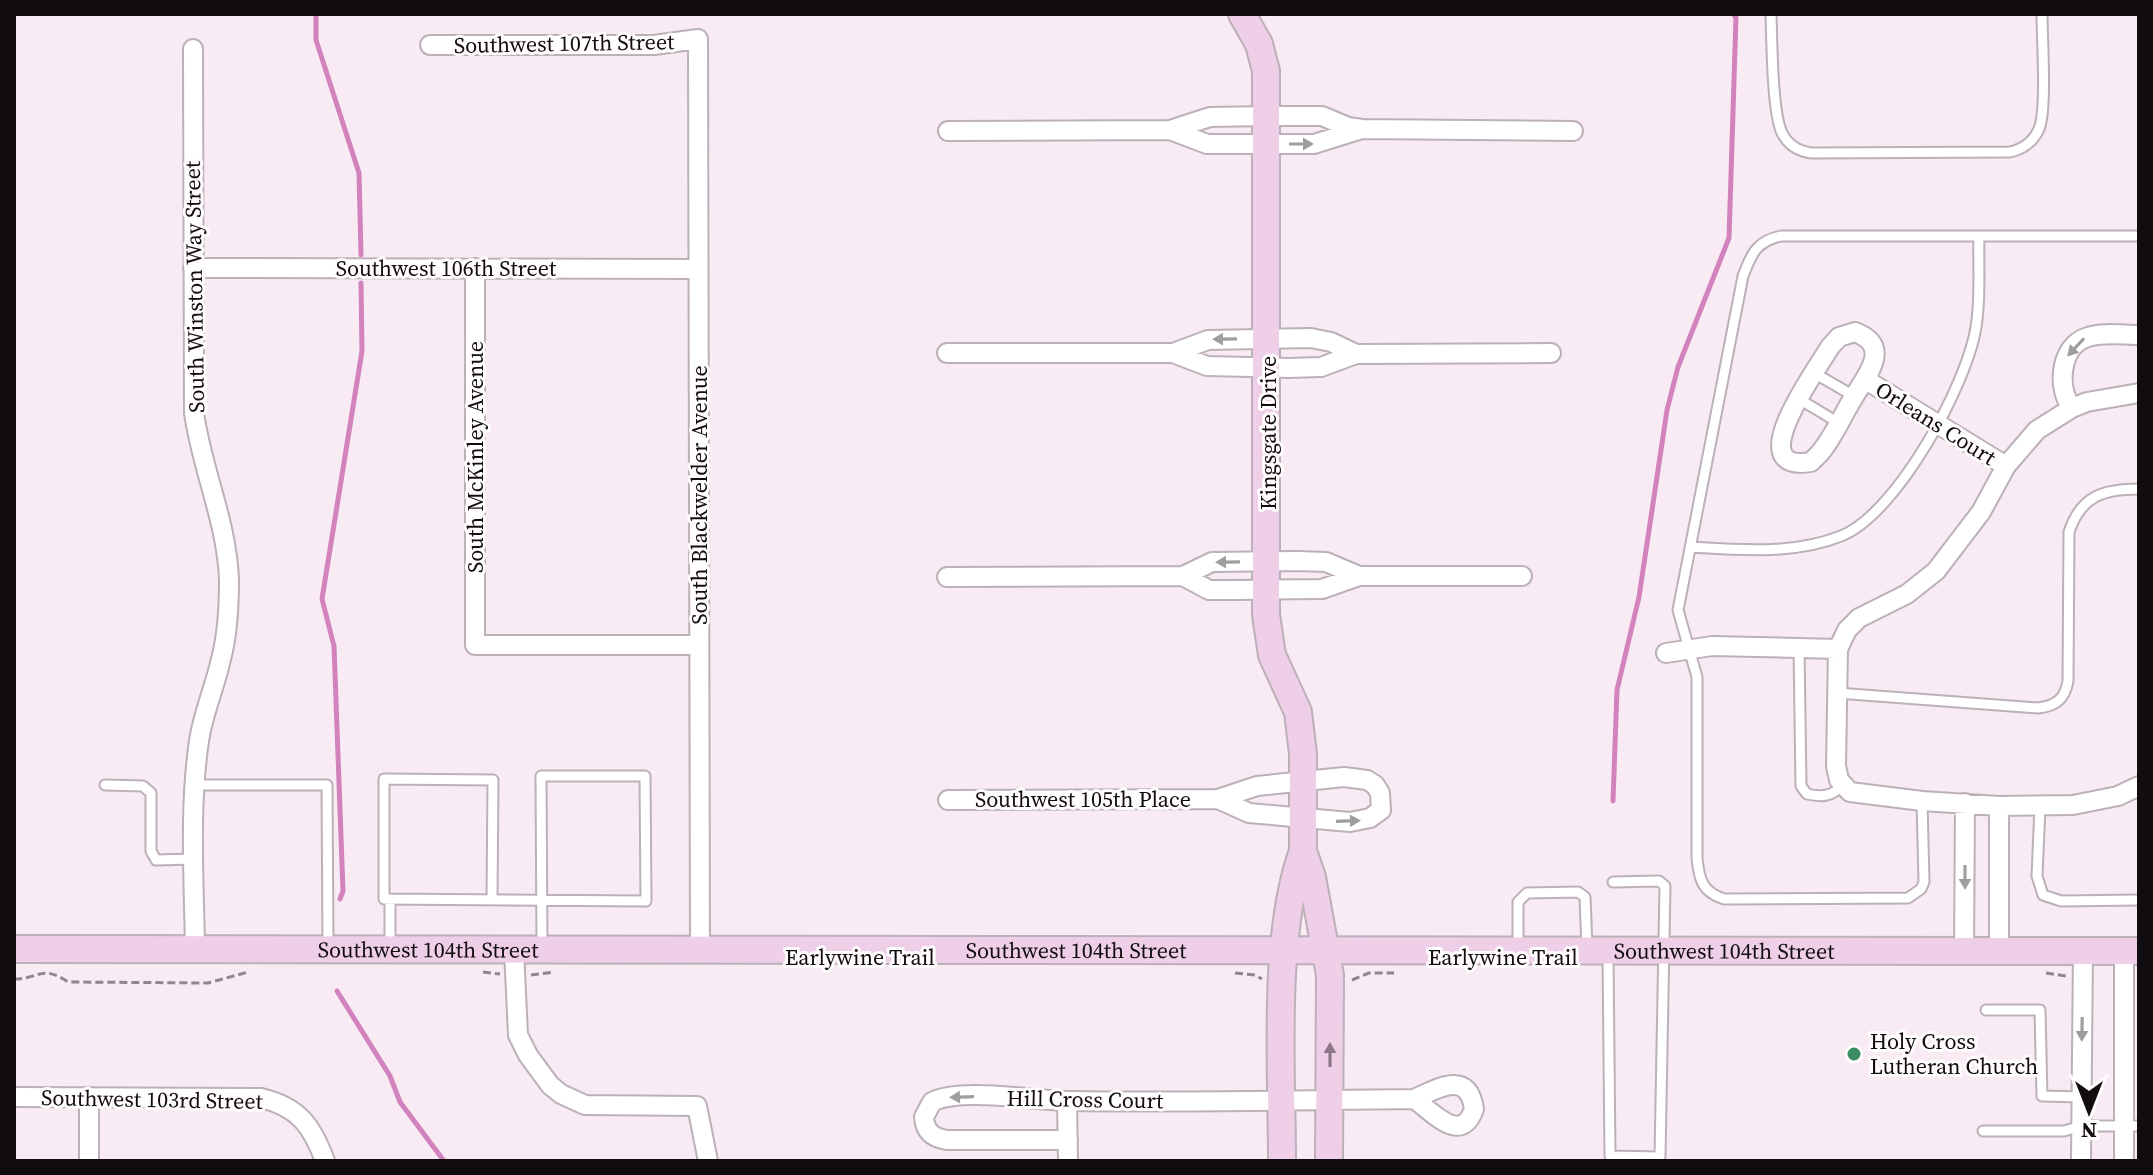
<svg xmlns="http://www.w3.org/2000/svg" width="2153" height="1175" font-family="'Source Serif 4',serif">
  <style>
    .lines { fill: none; stroke-linecap: round; stroke-linejoin: round }
    .stream { stroke: #d283bd; stroke-width: 5 }
    .lane-casing { stroke: #bcb0b9; stroke-width: 13 }
    .street-casing { stroke: #bcb0b9; stroke-width: 22 }
    .secondary-casing { stroke: #bcb0b9; stroke-width: 30 }
    .path { stroke: #90878d; stroke-width: 3; stroke-dasharray: 8 4; stroke-linecap: butt }
    .lane { stroke: #fff; stroke-width: 9 }
    .street { stroke: #fff; stroke-width: 18 }
    .secondary { stroke: #efcee7; stroke-width: 26 }
    .oneway { fill: #9f9e9f }
    .oneway2 { fill: #8b7786 }
    .poi-dot { fill: #398e61; stroke: #fffcfe; stroke-width: 3 }
    .labels { text-anchor: middle; stroke-width: 6; stroke-linejoin: round; paint-order: stroke }
    .street-label { font-size: 22px; fill: #100c0f; stroke: #fffcfe }
    .poi-label { font-size: 22px; fill: #100c0f; stroke: #fffcfe; text-anchor: start }
  </style>
  <rect width="100%" height="100%" fill="#f8ebf4"/>
  <g class="lines">
    <path class="stream" d="M316 14V40L359 173 361 255
      M1613 801 1617 690 1639 597 1667 410 1678 367 1729 238 1736 17 1733 14
      M340 899 343 891 334 646 322 599 362 351 361 283
      M337 991 390 1076 400 1102 444 1161"/>
    <defs>
      <path id="lane" d="M1771 14C1772 41 1772 112 1782 133 1788 145 1798 151 1811 153L2010 152C2024 149 2033 142 2039 129 2047 110 2042 39 2042 14
        M1814 373 1854 396
        M1799 399 1839 423
        M1690 547C1739 550 1794 555 1841 536 1896 515 1967 385 1976 327 1981 298 1978 266 1979 236
        M1799 648 1801 786 1807 794C1821 797 1831 797 1842 786
        M1837 693 2038 708C2056 706 2065 699 2068 681L2069 532C2081 496 2103 489 2139 489
        M105 785 143 786 151 793V851L156 860 194 859
        M195 785H327L328 946
        M1922 801 1924 882 1921 889 1908 898 1724 899C1702 892 1699 879 1697 858V677L1678 610 1743 276C1751 255 1756 241 1781 236H2139
        M2040 806 2037 876 2043 895 2061 901 2139 900
        M390 899V946
        M492 900 493 780 384 779V899L646 901 645 776H541L542 947
        M1518 949V902L1527 893 1578 892 1585 897 1587 948
        M1608 954 1610 1156 1660 1157 1665 886 1659 881 1613 882
        M1986 1010H2040L2042 1096 2081 1097
        M1983 1131H2064L2081 1126H2139"/>
      <path id="street" d="M430 45H654L698 39 700 950
        M193 49 194 413C202 470 227 522 229 580 229 607 228 633 221 659 215 687 203 713 199 741 189 809 194 880 195 949
        M1170 130 1210 117 1267 116H1322L1348 127 1362 129 1573 131
        M948 131 1170 130 1207 144H1314L1362 129
        M193 268 698 269
        M475 268V645H699
        M1855 332C1894 347 1865 377 1852 400 1841 418 1833 438 1819 454L1811 462C1739 474 1818 368 1830 347L1839 337Z
        M947 353H1173L1207 366 1288 368 1321 367 1356 354 1551 353
        M1173 353 1208 340 1311 338 1331 342 1356 354
        M1866 380 2006 466
        M2139 393 2087 402 2072 408 2037 430 2006 466 1981 512 1936 571 1907 594 1859 618 1847 630 1838 649 1836 766 1839 780 1850 792 1922 801 1999 806 2073 805 2118 796 2139 786
        M2072 408C2056 388 2060 345 2088 337 2103 332 2123 335 2139 335
        M1183 576 1212 562 1298 561 1326 562 1359 576
        M947 577 1183 576 1209 590H1237L1322 589 1359 576H1522
        M1666 653 1712 646 1838 649
        M948 800 1218 799 1257 786 1344 777 1367 780 1375 785 1380 793 1381 810 1370 818 1350 822 1249 813 1218 799
        M514 950 518 1035 528 1055 550 1085 561 1094 585 1105 697 1106 708 1161
        M2124 951V1161
        M1964 952 1965 803
        M1999 952V806
        M14 1097 261 1098C299 1107 312 1126 325 1161
        M89 1098V1161
        M1067 1101 1068 1161
        M1068 1140H947C933 1138 925 1132 924 1117L932 1102C961 1087 1036 1101 1071 1101 1185 1103 1300 1100 1414 1099 1437 1089 1468 1069 1474 1109 1461 1147 1431 1110 1414 1099
        M2081 1161 2083 951"/>
      <g id="secondary">
        <path d="M1242 14 1259 44 1266 71V615L1272 655 1298 712 1303 754V851L1312 877 1330 975 1329 1161"/>
        <path id="s1" d="M14 949 2139 951"/>
        <path d="M1282 1161C1282 1069 1272 936 1303 851"/>
      </g>
    </defs>
    <use href="#lane" class="lane-casing"/>
    <use href="#street" class="street-casing"/>
    <use href="#secondary" class="secondary-casing"/>
    <path class="path" d="M483 972 500 974
      M1235 973 1255 975 1262 979
      M2046 973 2066 976
      M531 975 555 972
      M14 979C40 979 41 964 68 982L208 983 248 972
      M1352 980 1369 973H1394"/>
    <use href="#lane" class="lane"/>
    <use href="#street" class="street"/>
    <use href="#secondary" class="secondary"/>
  </g>
  <defs><path id="oneway-solid" d="M-6-.8H1V-3.2L6.5 0L1 3.2V.8H-6Z" transform="scale(2)"/></defs>
  <g class="oneway">
    <use href="#oneway-solid" transform="translate(1301 144)"/>
    <use href="#oneway-solid" transform="translate(1225 339) rotate(179)"/>
    <use href="#oneway-solid" transform="translate(2076 347) rotate(133)"/>
    <use href="#oneway-solid" transform="translate(1228 562) rotate(179)"/>
    <use href="#oneway-solid" transform="translate(1348 821) rotate(-2)"/>
    <use href="#oneway-solid" transform="translate(1965 877) rotate(90)"/>
    <use href="#oneway-solid" transform="translate(2082 1029) rotate(91)"/>
    <use href="#oneway-solid" transform="translate(962 1097) rotate(178)"/>
  </g>
  <use class="oneway2" href="#oneway-solid" transform="translate(1330 1055) rotate(-90)"/>
  <circle class="poi-dot" cx="1854" cy="1054" r="8"/>
  <g class="labels">
    <g class="street-label">
      <text transform="translate(564 43) rotate(-1)" y="8">Southwest 107th Street</text>
      <text x="446" y="276">Southwest 106th Street</text>
      <text transform="translate(194 287) rotate(-91)" y="8">South Winston Way Street</text>
      <text transform="translate(1936 423) rotate(32)" y="8">Orleans Court</text>
      <text transform="translate(1268 433) rotate(-90)" y="8">Kingsgate Drive</text>
      <text transform="translate(475 457) rotate(-90)" y="8">South McKinley Avenue</text>
      <text transform="translate(699 495) rotate(-90)" y="8">South Blackwelder Avenue</text>
      <text x="1083" y="807">Southwest 105th Place</text>
      <text dy="8" stroke="none"><textPath href="#s1" startOffset="414">Southwest 104th Street</textPath></text>
      <text dy="8" stroke="none"><textPath href="#s1" startOffset="1062">Southwest 104th Street</textPath></text>
      <text dy="8" stroke="none"><textPath href="#s1" startOffset="1710">Southwest 104th Street</textPath></text>
      <text x="860" y="965">Earlywine Trail</text>
      <text x="1503" y="965">Earlywine Trail</text>
      <text transform="translate(152 1099) rotate(1)" y="8">Southwest 103rd Street</text>
      <text transform="translate(1085 1099) rotate(1)" y="8">Hill Cross Court</text>
    </g>
    <g class="poi-label">
      <text x="1870" y="1049">Holy Cross<tspan x="1870" dy="25">Lutheran Church</tspan></text>
    </g>
  </g>
  <rect width="2153" height="1175" fill="none" stroke="#100c0f" stroke-width="32"/>
  <g transform="translate(2089 1111) rotate(180)" stroke="#fffcfe" stroke-width="6" paint-order="stroke">
  <path d="M0-6L14 30L0 20L-14 30Z" fill="#100c0f"/>
  <text y="-12" font-size="22" font-weight="bold" text-anchor="middle" fill="#100c0f">N</text>
  </g>
</svg>
